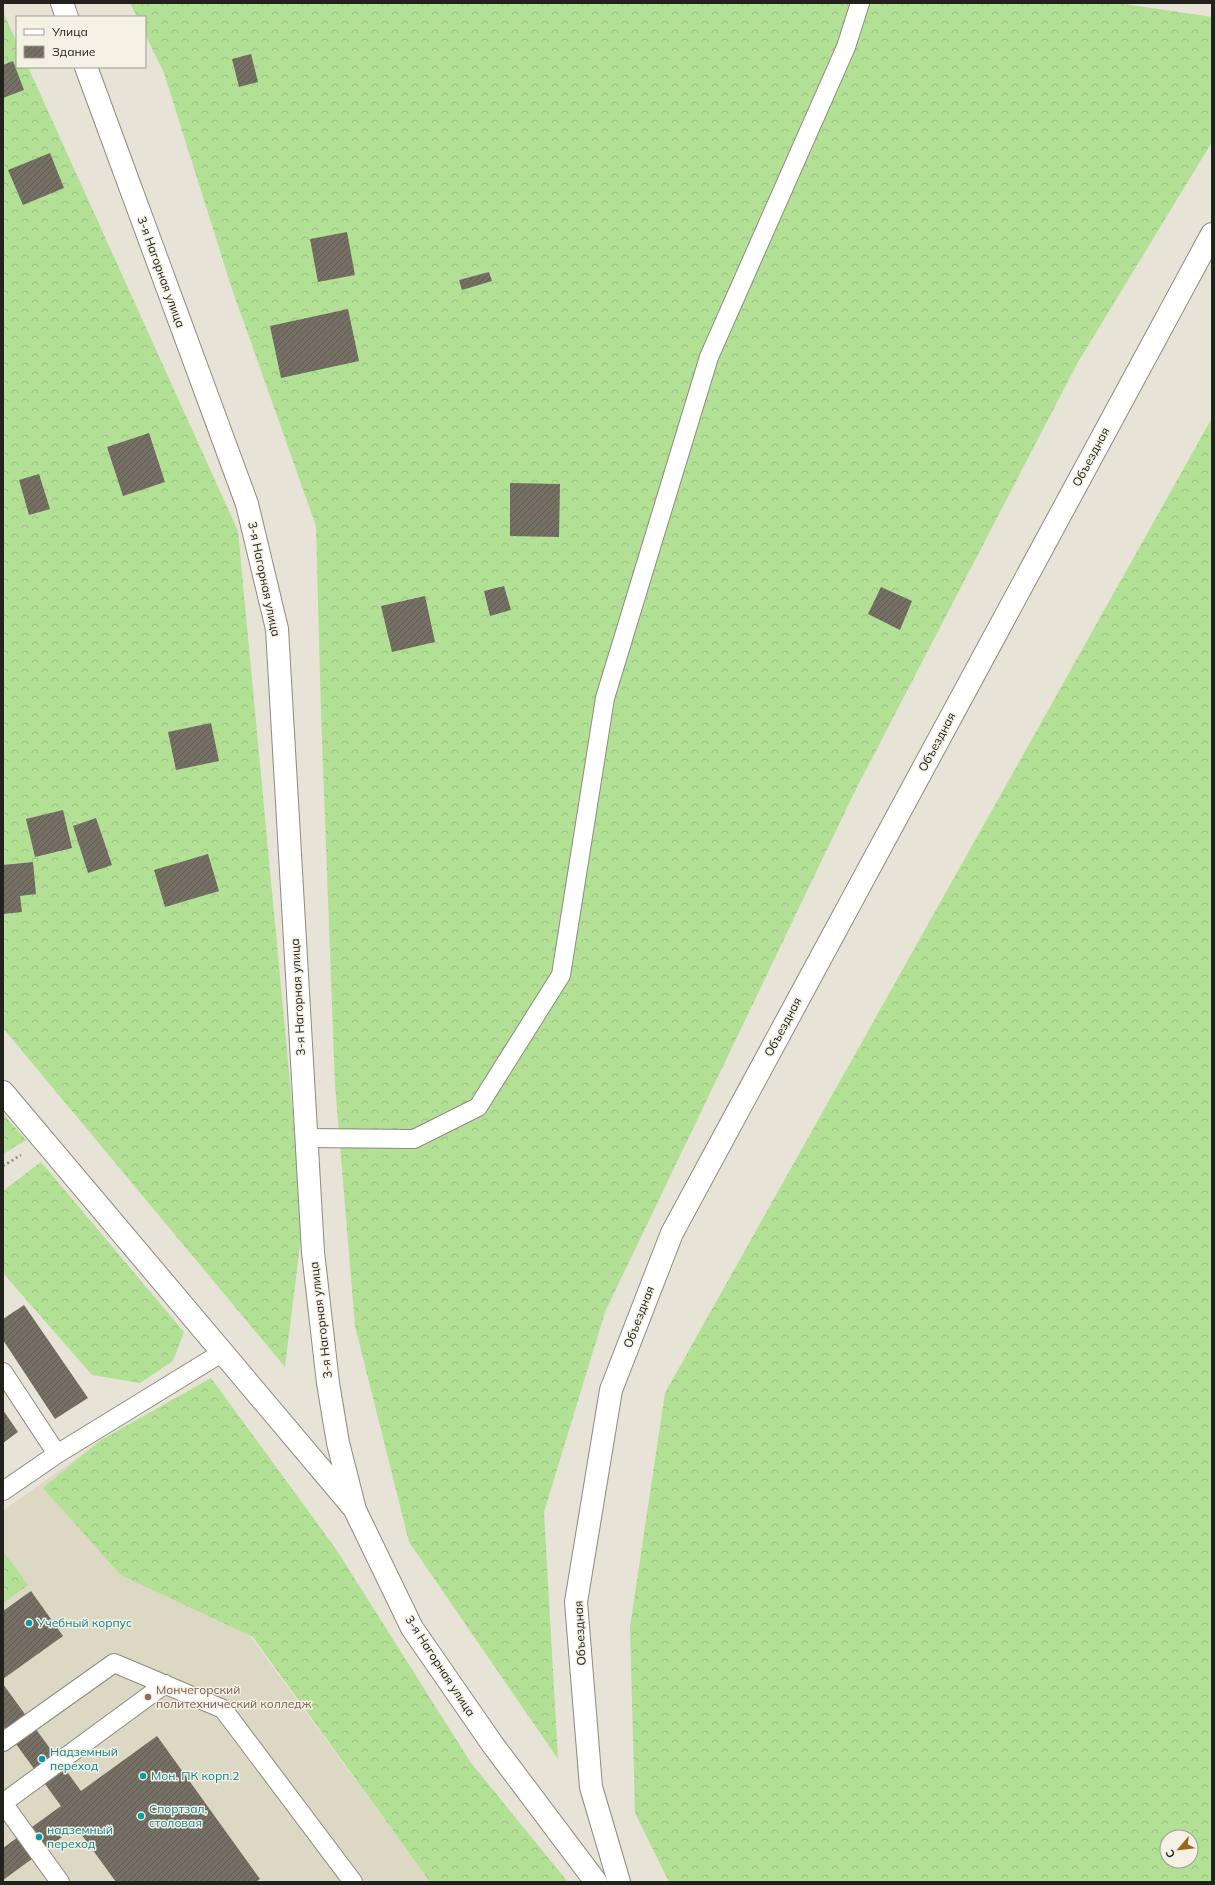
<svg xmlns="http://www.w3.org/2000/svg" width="1215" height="1885" font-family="Mulish,sans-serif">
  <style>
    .built { fill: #ddd8c3 }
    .forest { fill: url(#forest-crowns); fill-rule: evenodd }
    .building { fill: url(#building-hatch) }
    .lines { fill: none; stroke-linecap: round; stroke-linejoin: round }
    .service-casing { stroke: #8d8a7e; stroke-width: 20 }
    .minor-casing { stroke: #8d8a7e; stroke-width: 24 }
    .tertiary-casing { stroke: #8d8a7e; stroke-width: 24 }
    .path { stroke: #8b887f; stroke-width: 2.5; stroke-dasharray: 2 3; stroke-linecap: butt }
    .service { stroke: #fff; stroke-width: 18 }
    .minor { stroke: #fff; stroke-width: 22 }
    .tertiary { stroke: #fff; stroke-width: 22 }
    .culture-dot { fill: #0f9aa8; stroke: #f4f0e3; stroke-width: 1.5 }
    .education-dot { fill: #8d6e63; stroke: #f4f0e3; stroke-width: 1.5 }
    .labels { text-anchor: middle; stroke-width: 3; stroke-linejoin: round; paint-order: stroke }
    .street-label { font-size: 12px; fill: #22211c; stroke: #f4f0e3 }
    .culture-label { font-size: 12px; fill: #0d838f; stroke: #f4f0e3; text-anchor: start }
    .education-label { font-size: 12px; fill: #785e54; stroke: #f4f0e3; text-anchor: start }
  </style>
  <defs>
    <pattern id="forest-crowns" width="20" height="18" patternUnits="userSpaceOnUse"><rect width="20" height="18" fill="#b2e094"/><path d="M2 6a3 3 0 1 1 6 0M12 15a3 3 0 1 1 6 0" fill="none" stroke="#99c07f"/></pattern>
    <pattern id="building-hatch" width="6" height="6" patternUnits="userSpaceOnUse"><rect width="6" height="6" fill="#766f64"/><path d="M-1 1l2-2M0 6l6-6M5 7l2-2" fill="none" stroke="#605b52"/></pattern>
  </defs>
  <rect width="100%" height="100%" fill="#e7e3d6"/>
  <path class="built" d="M105 1438 430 1882H3V1511Z"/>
  <path class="forest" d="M130 3H1118L1212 17V142L1078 362 856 789 605 1312 544 1512 558 1759 409 1542 355 1326 335 1085 321 713 316 526 232 289 164 73 145 34V17H137Z
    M3 12 17 43V67H28L238 531 303 1221 285 1367 3 1028Z
    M1212 418V1882H669L635 1813 630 1627 665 1393ZM1167 1837H1191V1861H1167Z
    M3 1114 26 1140 3 1154Z
    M41 1162 184 1332 173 1361 140 1383 92 1375 3 1273V1191Z
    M211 1378 336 1549 471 1763 568 1882H430L253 1637 121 1575 43 1488 101 1440Z
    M3 1551 28 1585 3 1603Z"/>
  <path class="building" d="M251 54 258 82 239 87 232 59Z
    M13 61 24 90 3 98V65Z
    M50 153 64 188 23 205 8 170Z
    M347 232 355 275 318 282 310 239Z
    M489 272 492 281 462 290 459 280Z
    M348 309 359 361 281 378 270 326Z
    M149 433 165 482 123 496 107 447Z
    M39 474 50 509 29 515 19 480Z
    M510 483 560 484 559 537 510 536Z
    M504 586 511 610 490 616 484 591Z
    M881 587 912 601 900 630 868 614Z
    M425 596 435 642 392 652 381 606Z
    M211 723 219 761 176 770 168 732Z
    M63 810 72 848 35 857 26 819Z
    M96 818 112 865 88 873 73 826Z
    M208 854 219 891 165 907 154 870Z
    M33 862 36 894 20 896 22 912 3 914V865Z
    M24 1305 88 1398 55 1419 3 1340V1319Z
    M3 1410 18 1432 3 1443Z
    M31 1591 63 1636 3 1679V1611Z
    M3 1684 81 1791 157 1736 260 1879 256 1882H116L76 1827 3 1880V1848L61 1806 3 1726Z"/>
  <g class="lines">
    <defs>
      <path id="service" d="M306 1138 414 1139 478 1107 561 975 605 698 709 357 846 47 860 3
        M3 1372 57 1454
        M3 1491 57 1454 223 1352
        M3 1742 114 1663 223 1709 353 1882
        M3 1803 165 1684
        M3 1803 60 1882"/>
      <path id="minor" d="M62 3 67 17
        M86 67 247 504 277 629 313 1252 328 1383 338 1443 355 1510 412 1628 493 1745 596 1882
        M3 1092 352 1506"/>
      <path id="tertiary" d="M619 1882 591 1787 576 1602 611 1390 672 1233 1212 234"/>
    </defs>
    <use href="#service" class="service-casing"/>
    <use href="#minor" class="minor-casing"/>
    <use href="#tertiary" class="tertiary-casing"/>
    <path class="path" d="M3 1166 21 1155"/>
    <use href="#service" class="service"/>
    <use href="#minor" class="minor"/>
    <use href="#tertiary" class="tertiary"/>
  </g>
  <g class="culture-dot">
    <circle cx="29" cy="1623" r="4"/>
    <circle cx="42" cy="1759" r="4"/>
    <circle cx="143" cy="1776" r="4"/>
    <circle cx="141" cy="1816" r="4"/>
    <circle cx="39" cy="1837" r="4"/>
  </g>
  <circle class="education-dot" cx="148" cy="1697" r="4"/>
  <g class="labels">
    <g class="street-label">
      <text transform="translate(161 272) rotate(70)" y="4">3-я Нагорная улица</text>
      <text transform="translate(1091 457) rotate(-62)" y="4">Объездная</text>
      <text transform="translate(264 579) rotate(78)" y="4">3-я Нагорная улица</text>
      <text transform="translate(937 742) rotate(-62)" y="4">Объездная</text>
      <text transform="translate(298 997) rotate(-93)" y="4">3-я Нагорная улица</text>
      <text transform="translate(783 1027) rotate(-62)" y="4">Объездная</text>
      <text transform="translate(639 1317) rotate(-69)" y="4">Объездная</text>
      <text transform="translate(321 1320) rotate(-97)" y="4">3-я Нагорная улица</text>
      <text transform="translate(580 1633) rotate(-93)" y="4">Объездная</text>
      <text transform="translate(440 1666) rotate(57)" y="4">3-я Нагорная улица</text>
    </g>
    <g class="culture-label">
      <text x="37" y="1627">Учебный корпус</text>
      <text x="50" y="1756">Надземный<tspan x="50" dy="14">переход</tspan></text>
      <text x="151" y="1780">Мон. ПК корп.2</text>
      <text x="149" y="1813">Спортзал,<tspan x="149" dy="14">столовая</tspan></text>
      <text x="47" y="1834">надземный<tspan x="47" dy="14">переход</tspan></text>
    </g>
    <g class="education-label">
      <text x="156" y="1694">Мончегорский<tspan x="156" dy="14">политехнический колледж</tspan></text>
    </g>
  </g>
  <rect width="1215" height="1885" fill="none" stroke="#22211c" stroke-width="8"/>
  <rect x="16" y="16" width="130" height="52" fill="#f4f0e3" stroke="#a09d93"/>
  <rect x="24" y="29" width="20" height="6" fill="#ffffff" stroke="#a09d93"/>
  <text x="52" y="36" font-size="12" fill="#22211c">Улица</text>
  <rect x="24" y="46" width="20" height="12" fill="url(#building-hatch)" stroke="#a09d93"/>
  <text x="52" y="56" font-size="12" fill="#22211c">Здание</text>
  <g transform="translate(1179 1849) rotate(242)"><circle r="19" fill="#f4f0e3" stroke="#a09d93"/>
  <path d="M0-3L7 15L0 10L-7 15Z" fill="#9a671c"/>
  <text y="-6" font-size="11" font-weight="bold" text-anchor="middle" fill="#22211c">С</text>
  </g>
</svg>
